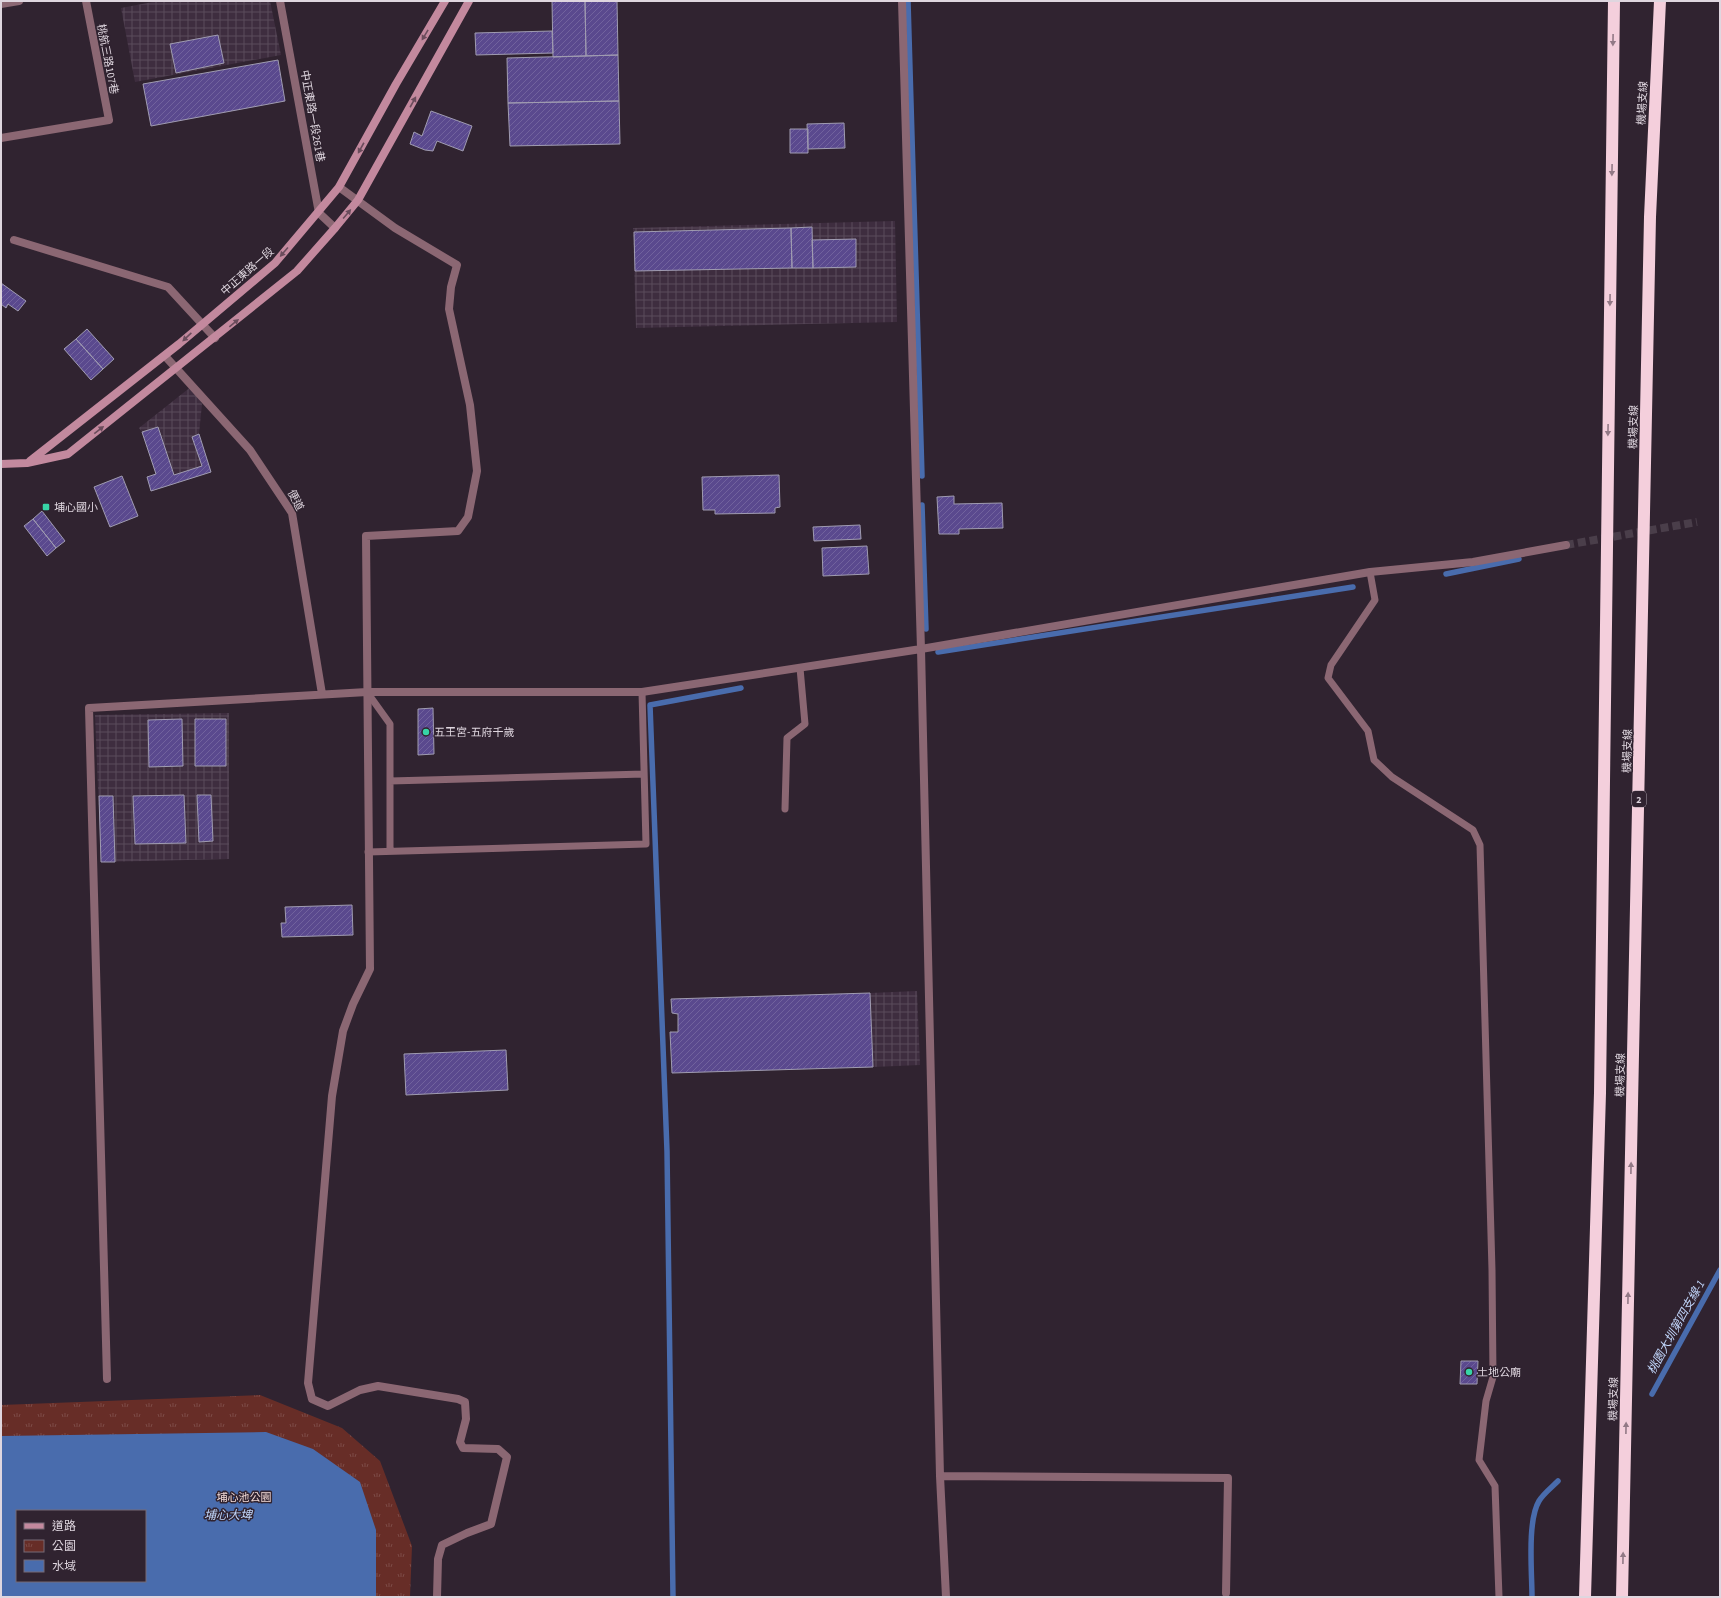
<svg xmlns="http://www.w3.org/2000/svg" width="1721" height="1598" font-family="'Source Sans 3','Noto Sans TC',sans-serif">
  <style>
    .industrial { fill: url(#industrial-grid) }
    .park { fill: url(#park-tufts); fill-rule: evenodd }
    .water { fill: #496cad; fill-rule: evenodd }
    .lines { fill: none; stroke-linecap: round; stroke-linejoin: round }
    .stream { stroke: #496cad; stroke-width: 5.5 }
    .building { fill: url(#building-hatch); stroke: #a09cb1 }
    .minor-tunnel { stroke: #4a3e4a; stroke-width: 8; stroke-dasharray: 8 4; stroke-linecap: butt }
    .service { stroke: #8b6773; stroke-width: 7 }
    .minor { stroke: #8b6773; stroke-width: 8 }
    .secondary { stroke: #c3899e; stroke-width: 8 }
    .motorway { stroke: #f4cfdc; stroke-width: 12 }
    .oneway { fill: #6b4c5c }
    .oneway2 { fill: #927986 }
    .poi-dot { fill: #37d4a6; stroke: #302330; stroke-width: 1.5 }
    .labels { text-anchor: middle; stroke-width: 3; stroke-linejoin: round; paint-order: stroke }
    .shield { fill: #302330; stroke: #aaa0aa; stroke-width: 1 }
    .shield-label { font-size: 10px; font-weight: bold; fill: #dfd6df }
    .street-label { font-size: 11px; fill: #dfd6df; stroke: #302330 }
    .poi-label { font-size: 11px; fill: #dfd6df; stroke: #302330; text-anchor: start }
    .park-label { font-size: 11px; fill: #f1d9d5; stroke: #302330 }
    .water-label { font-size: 12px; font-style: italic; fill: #c0d5fa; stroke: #302330 }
  </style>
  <defs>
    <pattern id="industrial-grid" width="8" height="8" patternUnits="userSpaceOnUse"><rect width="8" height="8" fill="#3e2d3f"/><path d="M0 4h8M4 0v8" fill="none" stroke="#594b5a"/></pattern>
    <pattern id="park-tufts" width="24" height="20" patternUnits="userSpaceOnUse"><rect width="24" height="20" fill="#672d27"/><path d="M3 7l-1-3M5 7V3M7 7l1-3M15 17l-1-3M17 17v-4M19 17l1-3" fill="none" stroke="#7c4b46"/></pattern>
    <pattern id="building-hatch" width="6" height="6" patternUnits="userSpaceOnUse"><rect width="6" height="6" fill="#5a498e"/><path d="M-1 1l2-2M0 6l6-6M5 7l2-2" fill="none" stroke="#71629d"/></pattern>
  </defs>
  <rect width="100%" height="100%" fill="#302330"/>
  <path class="industrial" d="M158 1H270L281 55 135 82 121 8Z
    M895 221 897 322 636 328 633 228Z
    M192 386 202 404 199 434 211 472 151 491 147 477 156 474 142 432 139 428Z
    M229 713V859L101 862 95 715Z
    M917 991 920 1065 873 1067 870 993Z"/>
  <path class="park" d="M260 1395 342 1428 380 1461 412 1546 410 1597H1V1405ZM17 1511H145V1581H17Z"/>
  <path class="water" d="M266 1432 313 1449 360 1482 376 1530V1597H1V1436ZM17 1511H145V1581H17Z"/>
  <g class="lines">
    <path class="stream" d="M908 1 922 476
      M922 505 926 629
      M1446 574 1519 559
      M938 652 1353 587
      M1652 1394 1720 1270
      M673 1597 667 1151 650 705 741 688
      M1532 1597C1532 1573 1527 1521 1539 1501 1543 1494 1552 1487 1558 1481"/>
  </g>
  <path class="building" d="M552 1H585L586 56 553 57Z
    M585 1H617L618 55 586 56Z
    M552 31 553 53 476 55 475 33Z
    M218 35 224 63 176 73 170 44Z
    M618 55 619 101 508 103 507 58Z
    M278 60 285 101 151 126 143 84Z
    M619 101 620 144 510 146 508 103Z
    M431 111 472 126 463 151 437 141 433 151 425 150 410 144 414 132 422 136Z
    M844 123 845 148 808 149 807 124Z
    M790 129H808V153H790Z
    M812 227 813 268H792L791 228Z
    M791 228 792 268 635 271 634 232Z
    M856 239V267L813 268 812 240Z
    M1 283 26 301 18 311 8 304 6 308 1 304Z
    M87 329 114 359 103 369 76 339Z
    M76 339 103 369 91 380 64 349Z
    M158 427 174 475 202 466 192 437 199 434 211 472 151 491 147 477 156 474 142 432Z
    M779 475 780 507 775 508V513L715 514V510H703L702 477Z
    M122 476 138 516 110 527 94 487Z
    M954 496V504L1002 503 1003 528 959 529V534H939L937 497Z
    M42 511 65 541 56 548 33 519Z
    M33 519 56 548 47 556 24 526Z
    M860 525 861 539 814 541 813 527Z
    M867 546 869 574 823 576 822 548Z
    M433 708 434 754 418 755V709Z
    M182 719 183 766 149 767 148 720Z
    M195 719H226V766H195Z
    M184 795 186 843 135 844 133 796Z
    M197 795H211L213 841 199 842Z
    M99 796H113L115 862H101Z
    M352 905 353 935 282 937 281 923H286L285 907Z
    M870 993 873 1067 672 1073 670 1032H678V1014L672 1013 671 999Z
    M506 1050 508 1090 406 1095 404 1054Z
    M1461 1361H1478L1477 1384H1460Z"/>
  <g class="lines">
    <path class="minor-tunnel" d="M1566 545 1697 522"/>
    <path class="service" d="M1370 572 1375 600 1331 665 1328 678 1368 731 1374 760 1392 777 1473 830 1480 845 1492 1270 1493 1377 1486 1401 1479 1460 1495 1486 1499 1597
      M367 692 390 724V851
      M390 781 644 774
      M785 809 787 738 805 724 800 668
      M368 852 646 844 642 692"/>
    <path class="minor" d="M280 1 319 213 335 228
      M902 1 921 649 940 1476 946 1597
      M1 4 19 1
      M1 138 109 120 86 1
      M339 187 395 228 457 265 451 287 449 309 470 405 477 471 468 517 458 531 366 536 370 969 353 1004 343 1031 332 1096 308 1383 312 1399 328 1406 360 1390 378 1386 458 1399 465 1402 466 1419 460 1442 463 1448 498 1449 507 1457 491 1524 467 1533 442 1545 438 1559 437 1597
      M14 240 168 287 215 338
      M165 356 250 450 292 513 322 694
      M107 1379 89 708 367 692H642L921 649 1370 572 1473 562 1566 545
      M940 1476 1228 1478 1226 1593"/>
    <path class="secondary" d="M30 461 179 344 275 263 339 187 396 84 445 1
      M1 464 27 463 68 454 297 271 335 228 358 200 469 1"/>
    <path class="motorway" d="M1585 1597 1600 1093 1614 1
      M1622 1597 1650 217 1660 1"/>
  </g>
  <defs><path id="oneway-solid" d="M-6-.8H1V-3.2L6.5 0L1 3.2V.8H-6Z"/></defs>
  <g class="oneway">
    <use href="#oneway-solid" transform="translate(425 35) rotate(121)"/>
    <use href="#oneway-solid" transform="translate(413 102) rotate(-61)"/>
    <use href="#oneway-solid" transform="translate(361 148) rotate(119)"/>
    <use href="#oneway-solid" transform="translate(347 214) rotate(-50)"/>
    <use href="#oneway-solid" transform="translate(284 252) rotate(131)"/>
    <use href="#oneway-solid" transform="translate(234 323) rotate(-39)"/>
    <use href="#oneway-solid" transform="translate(187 337) rotate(137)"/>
    <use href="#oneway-solid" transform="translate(99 430) rotate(-38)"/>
  </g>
  <g class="oneway2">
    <use href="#oneway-solid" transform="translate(1613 40) rotate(91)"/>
    <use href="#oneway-solid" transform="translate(1612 170) rotate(91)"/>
    <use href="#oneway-solid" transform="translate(1610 300) rotate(91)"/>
    <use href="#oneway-solid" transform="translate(1608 430) rotate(91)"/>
    <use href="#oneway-solid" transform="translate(1631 1168) rotate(-89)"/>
    <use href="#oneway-solid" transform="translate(1628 1298) rotate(-89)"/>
    <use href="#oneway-solid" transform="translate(1626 1428) rotate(-89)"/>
    <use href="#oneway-solid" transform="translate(1623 1558) rotate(-89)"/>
  </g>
  <g class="poi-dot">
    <rect x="42" y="503" width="8" height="8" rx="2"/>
    <circle cx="426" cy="732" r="4"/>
    <circle cx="1469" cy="1372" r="4"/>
  </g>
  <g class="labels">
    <rect class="shield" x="1632" y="791" width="14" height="16" rx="3"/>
    <g class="shield-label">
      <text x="1639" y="803">2</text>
    </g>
    <g class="street-label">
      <text transform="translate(108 59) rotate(79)" y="4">桃航三路107巷</text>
      <text transform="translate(1642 103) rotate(-87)" y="4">機場支線</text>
      <text transform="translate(313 116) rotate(80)" y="4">中正東路一段261巷</text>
      <text transform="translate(247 271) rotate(-41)" y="4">中正東路一段</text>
      <text transform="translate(1633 427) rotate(-89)" y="4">機場支線</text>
      <text transform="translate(296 500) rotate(63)" y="4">便道</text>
      <text transform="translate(1627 751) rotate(-89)" y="4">機場支線</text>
      <text transform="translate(1620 1075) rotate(-89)" y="4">機場支線</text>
      <text transform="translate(1613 1399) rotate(-89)" y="4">機場支線</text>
    </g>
    <g class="poi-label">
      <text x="54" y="511">埔心國小</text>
      <text x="434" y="736">五王宮-五府千歲</text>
      <text x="1477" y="1376">土地公廟</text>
    </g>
    <g class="park-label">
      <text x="244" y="1501">埔心池公園</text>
    </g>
    <g class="water-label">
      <text transform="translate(1676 1327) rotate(-61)" y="4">桃園大圳第四支線-1</text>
      <text x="228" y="1519">埔心大埤</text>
    </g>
  </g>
  <rect width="1721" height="1598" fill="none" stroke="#dfd6df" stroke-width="4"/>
  <rect x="16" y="1510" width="130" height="72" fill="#302330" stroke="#766b76"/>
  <rect x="24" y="1523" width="20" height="6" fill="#c3899e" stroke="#766b76"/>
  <text x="52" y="1530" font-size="12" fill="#dfd6df">道路</text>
  <rect x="24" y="1540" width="20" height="12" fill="url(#park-tufts)" stroke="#766b76"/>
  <text x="52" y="1550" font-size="12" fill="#dfd6df">公園</text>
  <rect x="24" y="1560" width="20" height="12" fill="#496cad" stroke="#766b76"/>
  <text x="52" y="1570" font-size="12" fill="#dfd6df">水域</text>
</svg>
